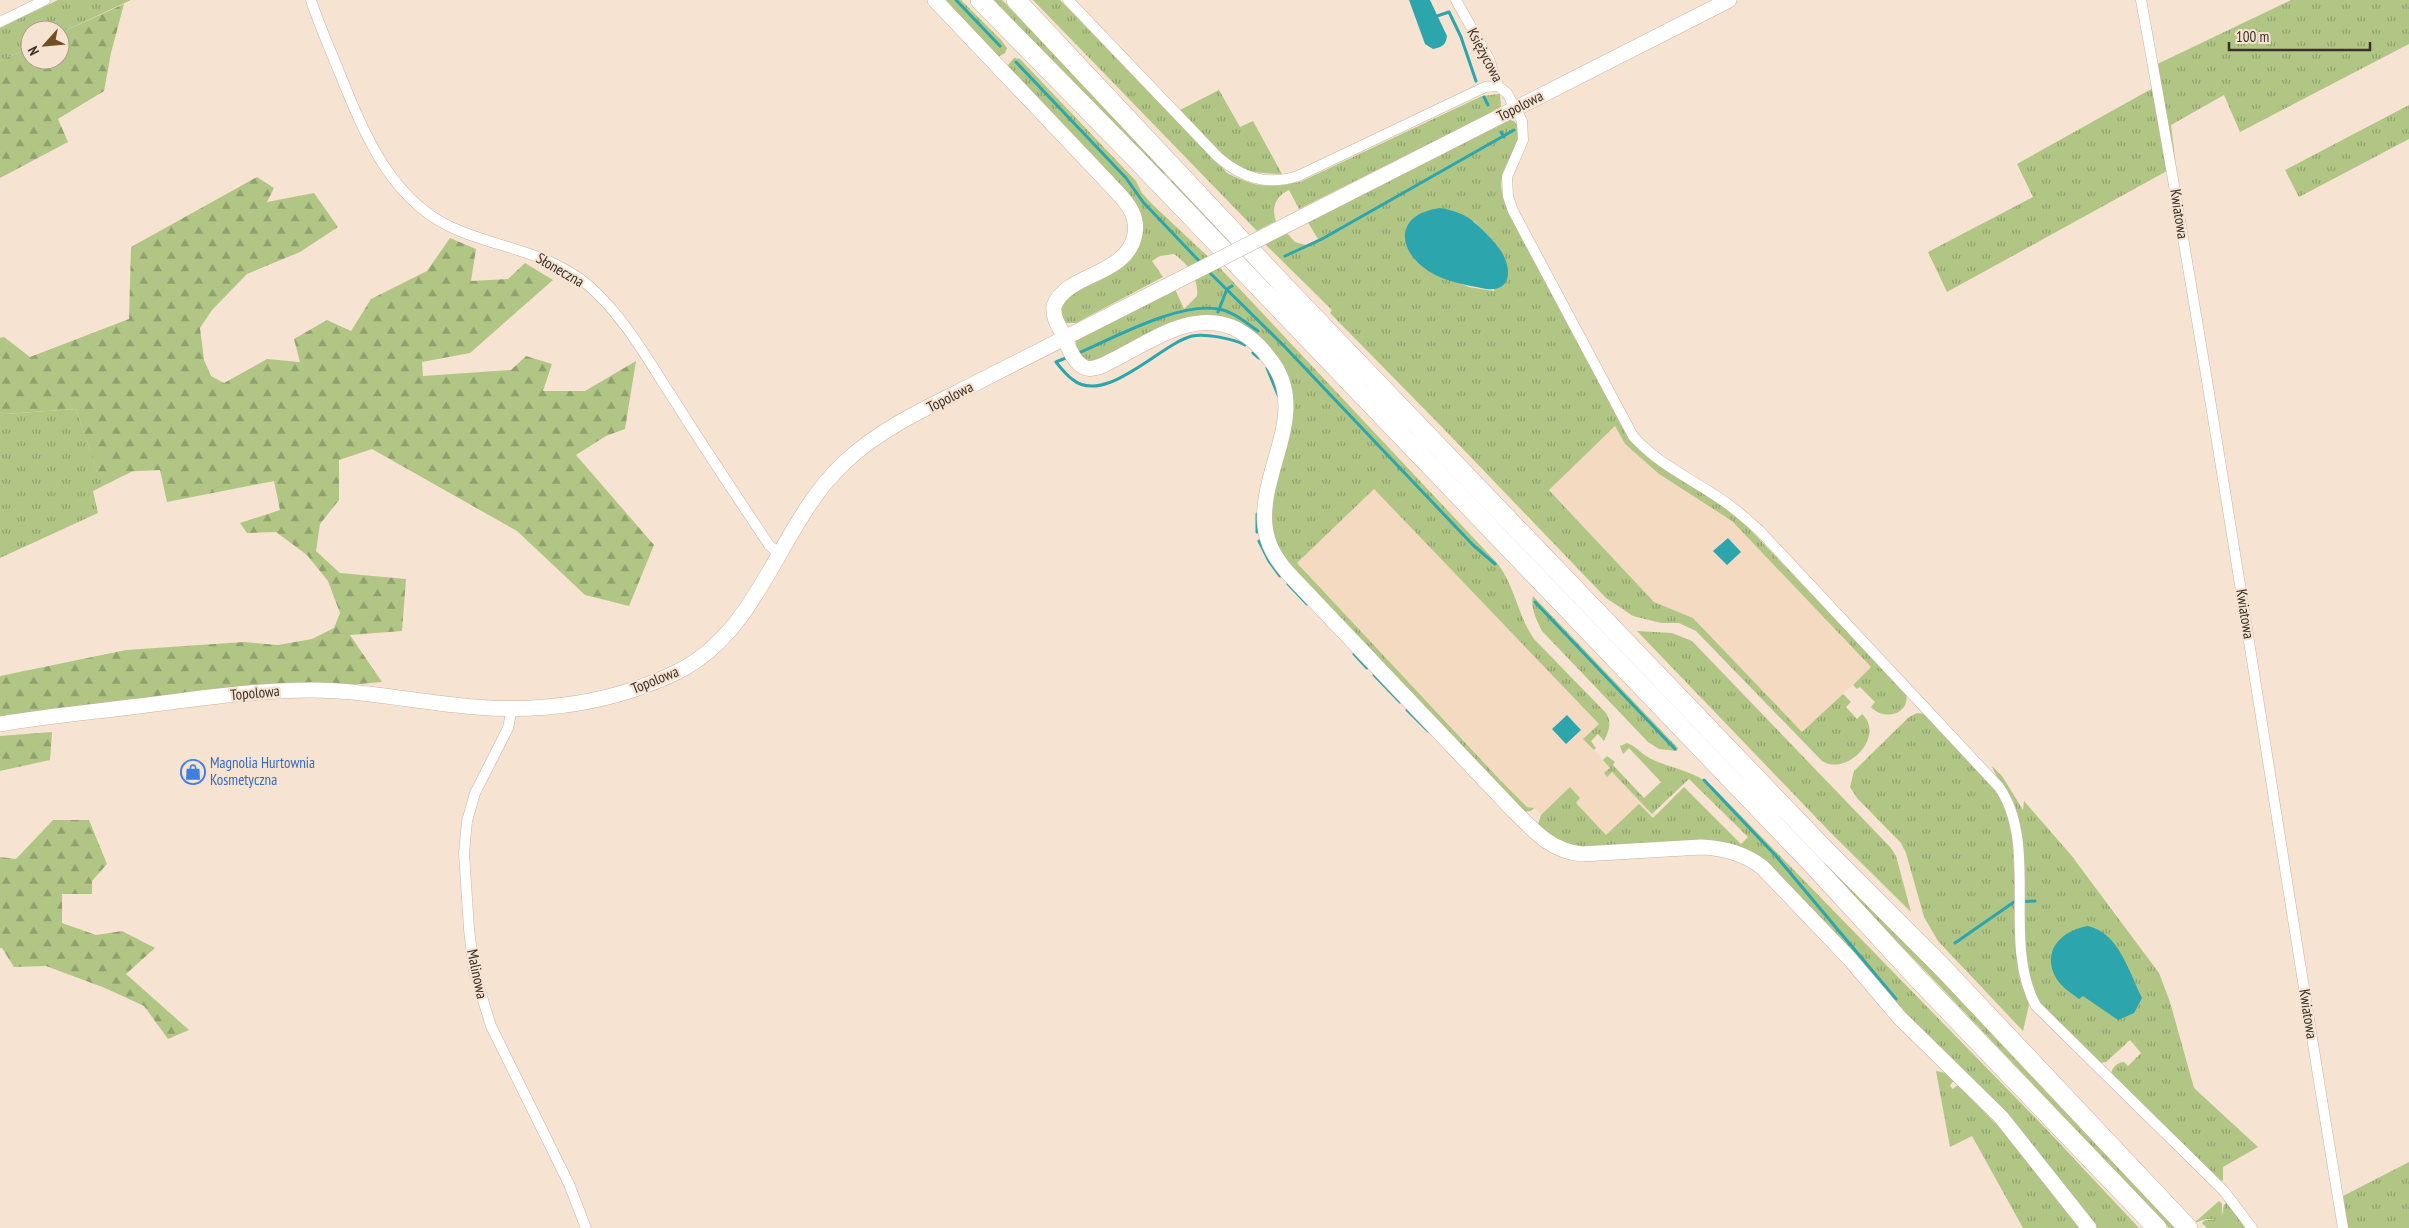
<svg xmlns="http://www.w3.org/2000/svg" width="2409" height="1228" font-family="'PT Sans Narrow',sans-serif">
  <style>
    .built { fill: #f3dac1 }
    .grass { fill: url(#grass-tufts); fill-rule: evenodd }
    .forest { fill: url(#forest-firs) }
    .water { fill: #2da5ad }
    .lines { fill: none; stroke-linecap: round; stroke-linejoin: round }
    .stream { stroke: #2da5ad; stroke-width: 3 }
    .street-casing { stroke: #c7b4a3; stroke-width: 11 }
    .secondary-casing { stroke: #c7b4a3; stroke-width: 16 }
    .highway-casing { stroke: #c7b4a3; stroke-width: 20 }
    .street { stroke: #fff; stroke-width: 10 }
    .secondary { stroke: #fff; stroke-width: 15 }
    .highway { stroke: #fff; stroke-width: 19 }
    .secondary-bridge-casing { stroke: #c7b4a3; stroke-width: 16; stroke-linecap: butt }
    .secondary-bridge { stroke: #fff; stroke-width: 15 }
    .labels { text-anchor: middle; stroke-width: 4.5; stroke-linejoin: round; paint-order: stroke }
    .street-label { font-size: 15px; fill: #38312a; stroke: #f7e3d1 }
    .shop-label { font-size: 15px; fill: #366cbe; stroke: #f7e3d1; text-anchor: start }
  </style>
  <defs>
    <pattern id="grass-tufts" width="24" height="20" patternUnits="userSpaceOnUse" patternTransform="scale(1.25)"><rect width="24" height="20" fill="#b1c685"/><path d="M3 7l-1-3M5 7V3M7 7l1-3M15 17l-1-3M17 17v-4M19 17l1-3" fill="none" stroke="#91a16d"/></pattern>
    <pattern id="forest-firs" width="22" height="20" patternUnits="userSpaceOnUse" patternTransform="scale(1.25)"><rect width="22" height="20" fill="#b1c685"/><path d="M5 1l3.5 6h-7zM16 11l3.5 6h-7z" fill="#91a16d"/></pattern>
  </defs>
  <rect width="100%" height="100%" fill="#f7e3d1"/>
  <path class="built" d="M1615 426 1625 444 1659 474 1732 521 1871 667 1802 733 1693 618 1654 602 1549 489Z
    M1374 489 1599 724 1583 739 1660 818 1636 842 1539 823 1541 815 1535 808 1527 807 1501 781 1297 563Z"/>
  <path class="grass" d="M58 0H131L60 33V30H30V47L0 61V28Z
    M945 0H961L1001 40 1007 48 1005 53 998 57Z
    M991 0H1002L2179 1228H2169L1933 979 1168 184 1171 180 1165 174 1162 177Z
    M1033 0H1060L1227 173C1257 188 1268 188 1300 182L1482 96 1500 94 1501 108 1299 209 1289 190C1276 196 1271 207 1276 221L1257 231Z
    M2291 0H2409V44L2240 132 2224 95 2171 125 2176 166 1947 292 1928 252 2033 197 2017 164 2153 88 2149 68Z
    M1014 58 1020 59 1136 181 1142 193 1151 203 1220 268 1498 564C1515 587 1518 616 1534 639L1606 713C1612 722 1609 731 1604 741L1598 734 1591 741 1596 748 1594 750 1583 739 1599 724 1374 489 1297 563 1501 781 1527 807 1534 808 1531 811 1522 812 1287 566C1283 560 1277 553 1276 546 1273 536 1270 522 1270 512 1271 461 1309 420 1284 369L1211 317 1096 362 1085 361 1076 349V341L1084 333 1175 289 1184 309 1197 296C1199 278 1188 264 1174 254L1160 256 1152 261 1163 277 1076 323H1065C1048 287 1107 283 1124 264 1132 255 1137 240 1142 229L1009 70 1008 65Z
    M1219 90 1240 127 1253 121 1282 174C1267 173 1253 174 1239 167 1219 157 1196 126 1180 110Z
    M2409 105V139L2299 197 2285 170Z
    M1509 118C1533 129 1505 160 1502 177 1500 186 1502 195 1505 204L1622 423 1738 517 1906 693C1911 715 1883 721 1871 707L1875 702 1860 687 1857 689 1853 685 1871 667 1732 521 1659 474 1625 444 1615 426 1549 490 1654 602 1693 618 1802 732 1843 694 1851 702 1846 707 1857 719 1862 714C1886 736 1847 777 1822 761L1696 631 1679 623H1661L1633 616 1606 598 1439 424 1330 313 1332 310 1265 244 1286 232 1295 242 1306 245 1318 239 1307 221ZM1474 221 1502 253 1494 291 1469 287 1431 272Z
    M76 409 97 472 133 471 93 491 98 513 0 558V412L5 414Z
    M1533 596 1678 748 1677 751 1659 749 1648 742 1542 631C1537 621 1530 607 1533 596Z
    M1637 631 1672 633 1692 641 1891 848 1896 856 1911 912 1830 832Z
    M1917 713 1926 714 2002 798 2012 831 2020 980 2029 1005 2023 1031 1938 941 1924 917 1906 853 1901 843 1857 798 1850 787 1854 771 1909 717Z
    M1627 743C1635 746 1639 751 1646 756 1667 769 1691 768 1713 787L2049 1132 2139 1228H2095C2039 1159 1986 1087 1918 1029L1753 857 1640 848 1567 847 1537 827 1541 815 1570 787 1580 798 1576 803 1606 835 1639 804 1653 818 1684 787 1741 844 1748 837 1689 779 1652 814 1612 772 1607 777 1604 773 1610 768 1603 760 1607 756 1615 762 1613 765 1644 798 1661 782 1629 748 1623 754 1620 746Z
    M1992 766 2002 776 2023 810 2024 801 2071 855 2159 973 2170 1002 2194 1088 2258 1147 2223 1167V1180L2220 1182 2160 1124 2155 1116 2111 1077C2111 1069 2115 1063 2124 1062L2128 1066 2141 1053 2130 1040 2106 1062 2099 1063 2034 996 2027 975 2020 828C2018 818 2017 807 2011 797 2005 786 1996 779 1992 766Z
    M1936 1071 1946 1073 1953 1081 1950 1086 1953 1089 1958 1085 1994 1122 2005 1127 2080 1228H2023L1972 1136 1950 1147Z
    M2409 1162V1228H2348L2343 1196Z
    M2219 1201 2222 1204V1216L2224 1205 2227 1202 2247 1228H2207L2202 1223 2205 1220H2217L2206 1219 2194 1223Z"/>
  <path class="forest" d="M124 4 111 53 104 91 58 119 68 142 0 178V61L30 47V60H60V33Z
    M257 177 274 188 267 202 314 193 338 227 300 252 247 274 212 310 200 328 204 360 211 376 224 383 267 359 300 362 294 339 327 320 351 331 371 299 427 271 450 238 476 249 471 281 508 279 525 263 553 280 470 353 422 362 423 376 511 370 526 356 552 364 543 391H585L636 361 625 429 606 436 576 455 654 545 629 606 585 595 517 531 372 449 339 460V500L320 524 316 551 340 573 406 579 402 631 350 635 382 682 23 714 0 718V676L126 650 244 642 278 645 312 639 334 628 340 613 328 581 307 555 276 532 247 533 240 523 280 510 274 481 167 502 160 470 97 473 76 409 5 414 0 412V338L4 337 30 357 129 319 131 247Z
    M52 732 50 760 0 771V736Z
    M53 820H89L107 864 92 881V894H62V923L96 935 122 931 155 948 126 974 189 1030 168 1039 144 1006 105 988 46 966 14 967 2 948H0V857L16 859Z"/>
  <path class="water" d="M1409 0H1430L1447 36C1446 45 1442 47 1433 49L1425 44Z
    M1440 208C1452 210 1466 214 1475 223 1484 231 1494 241 1501 251 1514 272 1510 295 1481 288 1465 285 1445 281 1430 272 1395 250 1395 214 1440 208Z
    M1728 538 1741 552 1727 565 1713 551Z
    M1567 715 1581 730 1566 744 1552 729Z
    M2088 926C2119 933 2129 972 2142 998L2134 1013 2118 1020 2083 996 2079 999C2071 993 2064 989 2058 981 2040 954 2059 931 2088 926Z"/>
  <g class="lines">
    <path class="stream" d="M956 0 1000 46
      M1437 16 1449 12 1461 37 1476 81
      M1016 62 1126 178 1143 202 1201 263
      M1484 97 1488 105
      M1501 132 1504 137
      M1285 256 1322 239 1514 130
      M1207 270 1284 346 1473 545 1495 564
      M1218 312 1227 289 1232 286
      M1253 353 1259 358
      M1076 354C1114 338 1178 302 1218 309 1233 311 1246 323 1258 331
      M1068 357 1056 362C1061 368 1066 375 1072 379 1105 407 1160 344 1192 336 1205 333 1234 339 1245 345
      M1267 368 1278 395
      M1257 514V532
      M1259 541 1269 561 1280 576
      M1288 584 1307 604
      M1535 602 1675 749
      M1354 654 1367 668
      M1374 675 1400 702
      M1407 710 1428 731
      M1704 780 1776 856 1896 999
      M1955 943 2014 902 2035 901"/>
    <defs>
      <path id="street" d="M311 0C319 25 330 49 340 74 365 136 393 205 460 231 504 249 550 253 588 285 625 317 649 362 676 403 706 451 738 498 769 545L779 554
        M1068 0 1218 157C1242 178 1267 186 1298 176L1485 87 1498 86
        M1456 0 1489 59 1498 86 1507 93 1522 121 1523 140 1507 177 1508 196 1513 211 1633 436C1661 468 1700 482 1733 508 1742 515 1751 523 1759 530L1999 787C2040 846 2001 942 2036 1006L2224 1191 2252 1228
        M2141 0C2216 408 2275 819 2343 1228
        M0 22 45 0
        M512 708 508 728 475 793 467 821 464 853 469 929 474 971 491 1026 569 1184 586 1228"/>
      <path id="secondary" d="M935 0 1118 193C1129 205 1138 217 1135 234 1127 277 1067 272 1054 306 1052 319 1062 330 1066 341 1070 351 1075 364 1086 368 1095 370 1104 365 1111 361 1150 342 1194 307 1238 330 1250 337 1261 347 1269 358 1312 410 1259 469 1265 526 1267 545 1276 559 1288 573L1514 811C1535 832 1551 851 1582 854L1701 847C1724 848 1744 853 1762 867L1849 958 1900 1018 2001 1117 2089 1228
        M1312 212 1729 0
        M0 724C46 716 92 712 139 706 196 699 253 690 311 690 366 690 421 703 476 707 544 713 615 702 677 672 762 630 778 524 845 462 882 427 931 406 976 383 1039 351 1102 319 1165 287"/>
      <path id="highway" d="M980 0 1135 158 1814 866 1919 980 2157 1228
        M1016 0 1288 290 1828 853 1943 968 2188 1228"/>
    </defs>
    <use href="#street" class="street-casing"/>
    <use href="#secondary" class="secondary-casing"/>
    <use href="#highway" class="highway-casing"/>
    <use href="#street" class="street"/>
    <use href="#secondary" class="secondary"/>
    <use href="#highway" class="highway"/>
    <defs>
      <path id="secondary-bridge" d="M1165 287 1312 212"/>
    </defs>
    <use href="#secondary-bridge" class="secondary-bridge-casing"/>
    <use href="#secondary-bridge" class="secondary-bridge"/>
  </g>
  <defs>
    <symbol id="shop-ring" viewBox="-11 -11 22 22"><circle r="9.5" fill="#f7e3d1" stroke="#3f7fe0" stroke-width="1.5"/><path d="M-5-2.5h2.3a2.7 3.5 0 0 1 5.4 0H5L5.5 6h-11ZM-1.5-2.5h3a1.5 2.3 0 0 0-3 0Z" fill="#3f7fe0"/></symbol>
  </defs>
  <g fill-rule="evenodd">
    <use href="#shop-ring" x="179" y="758" width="28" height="28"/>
  </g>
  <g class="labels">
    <g class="street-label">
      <text transform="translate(1485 55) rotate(62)" y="5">Księżycowa</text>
      <text transform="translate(1520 106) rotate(-27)" y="5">Topolowa</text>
      <text transform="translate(2179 214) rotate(81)" y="5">Kwiatowa</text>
      <text transform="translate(560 270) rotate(30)" y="5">Słoneczna</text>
      <text transform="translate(950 397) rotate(-27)" y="5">Topolowa</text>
      <text transform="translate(2245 614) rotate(81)" y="5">Kwiatowa</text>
      <text transform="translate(655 680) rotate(-22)" y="5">Topolowa</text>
      <text transform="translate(255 693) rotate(-5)" y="5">Topolowa</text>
      <text transform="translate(477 974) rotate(78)" y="5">Malinowa</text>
      <text transform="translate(2308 1014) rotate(81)" y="5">Kwiatowa</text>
    </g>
    <g class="shop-label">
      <text x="210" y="768">Magnolia Hurtownia<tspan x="210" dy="17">Kosmetyczna</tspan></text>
    </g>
  </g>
  <g transform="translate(45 45) rotate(243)"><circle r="24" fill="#f7e3d1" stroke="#ab9c8e"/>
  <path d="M0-4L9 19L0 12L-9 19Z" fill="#704f26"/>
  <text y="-8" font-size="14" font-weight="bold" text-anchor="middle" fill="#38312a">N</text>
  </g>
  <path d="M2229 42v8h141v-8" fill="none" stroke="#38312a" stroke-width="2.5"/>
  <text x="2236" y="42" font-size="15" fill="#38312a" stroke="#f7e3d1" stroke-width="4" paint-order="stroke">100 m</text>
</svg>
